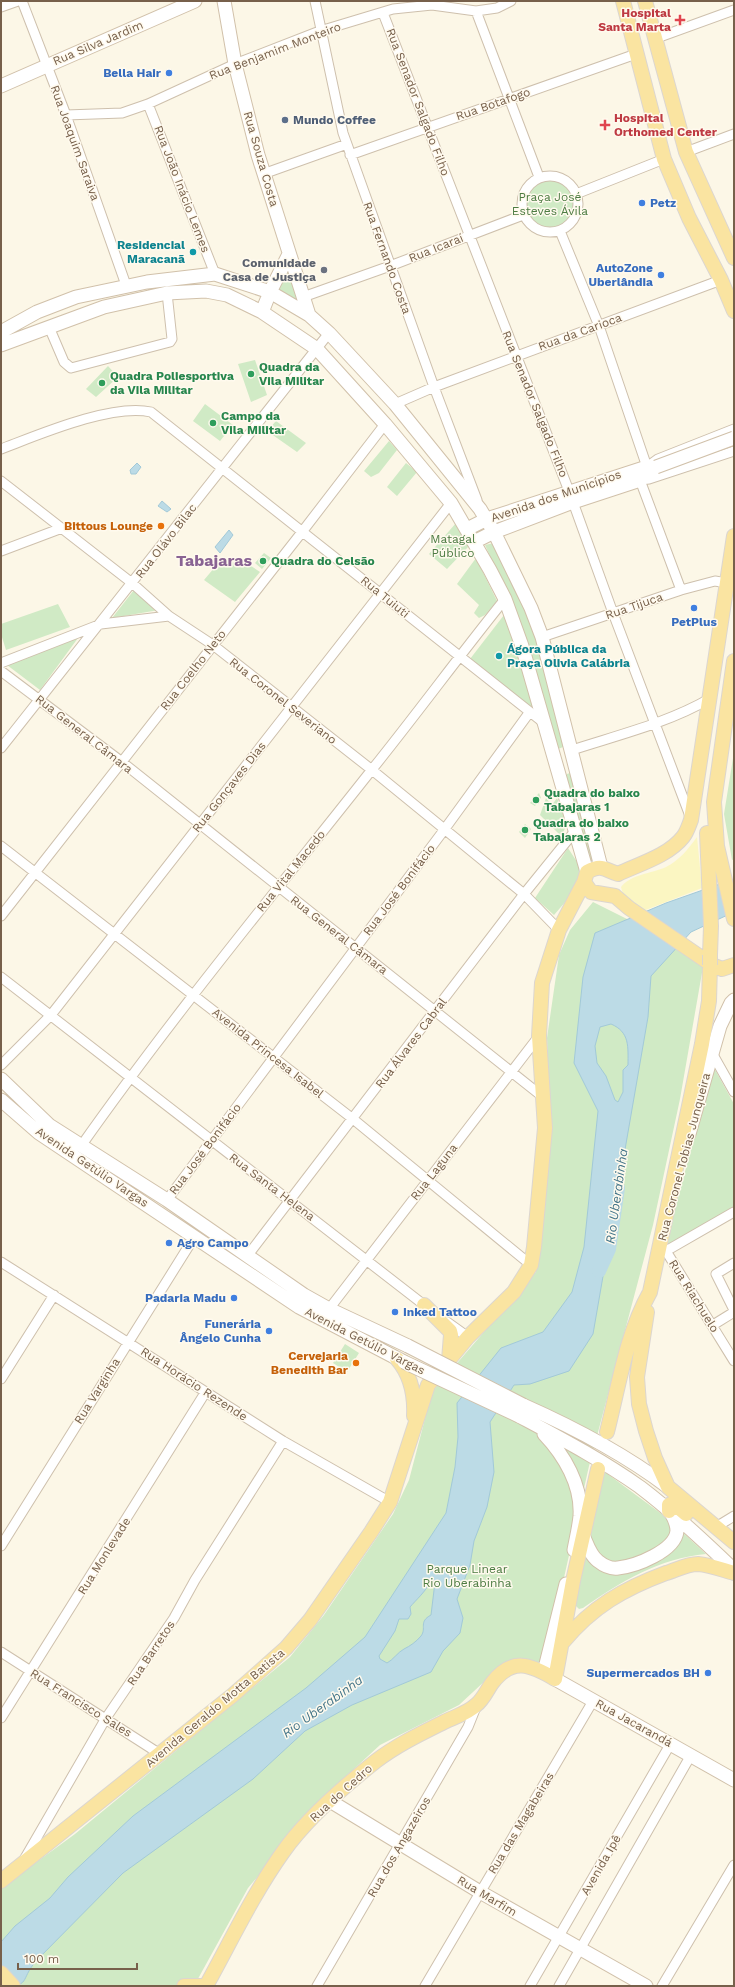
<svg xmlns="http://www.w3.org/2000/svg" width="735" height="1987" font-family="'Work Sans',sans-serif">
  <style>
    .green { fill: #d0eac5 }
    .sand { fill: #fbf6c2 }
    .water { fill: #bcdbe6; stroke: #a2c9d8; fill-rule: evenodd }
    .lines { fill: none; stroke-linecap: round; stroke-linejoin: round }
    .river { stroke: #bcdbe6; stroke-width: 14 }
    .street-casing { stroke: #cec0ad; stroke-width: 11 }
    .secondary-casing { stroke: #d1c1aa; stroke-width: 15 }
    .primary-casing { stroke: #dcd6d0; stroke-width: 16 }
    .street { stroke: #fff; stroke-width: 9 }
    .secondary { stroke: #fff; stroke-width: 13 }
    .primary { stroke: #fae4a1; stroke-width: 14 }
    .secondary-bridge-casing { stroke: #d1c1aa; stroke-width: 15; stroke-linecap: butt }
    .primary-bridge-casing { stroke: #dcd6d0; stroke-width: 16; stroke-linecap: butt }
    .secondary-bridge { stroke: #fff; stroke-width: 13 }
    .primary-bridge { stroke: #fae4a1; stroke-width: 14 }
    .health-dot { fill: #e0444e; stroke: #fffaee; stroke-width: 1.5 }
    .shop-dot { fill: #3f7fe0; stroke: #fffaee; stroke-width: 1.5 }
    .service-dot { fill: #5c6f8a; stroke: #fffaee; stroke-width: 1.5 }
    .culture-dot { fill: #0f9aa8; stroke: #fffaee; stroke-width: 1.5 }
    .worship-dot { fill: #6b7280; stroke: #fffaee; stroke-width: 1.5 }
    .leisure-dot { fill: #2e9e5b; stroke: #fffaee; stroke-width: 1.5 }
    .food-dot { fill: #e8710a; stroke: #fffaee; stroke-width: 1.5 }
    .labels { text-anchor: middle; stroke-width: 3; stroke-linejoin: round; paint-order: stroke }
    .health-label { font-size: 12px; font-weight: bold; fill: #be3a42; stroke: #fffaee; text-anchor: end }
    .street-label { font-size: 12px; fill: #77604b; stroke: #fffaee }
    .shop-label { font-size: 12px; font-weight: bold; fill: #366cbe; stroke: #fffaee; text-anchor: end }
    .service-label { font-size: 12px; font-weight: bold; fill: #4e5e75; stroke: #fffaee; text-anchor: start }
    .park-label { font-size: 12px; fill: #4d7c43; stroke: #fffaee }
    .culture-label { font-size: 12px; font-weight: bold; fill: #0d838f; stroke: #fffaee; text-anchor: end }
    .worship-label { font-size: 12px; font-weight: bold; fill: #5b616d; stroke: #fffaee; text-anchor: end }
    .leisure-label { font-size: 12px; font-weight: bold; fill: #27864d; stroke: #fffaee; text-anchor: start }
    .food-label { font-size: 12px; font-weight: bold; fill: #c56008; stroke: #fffaee; text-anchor: end }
    .water-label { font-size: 13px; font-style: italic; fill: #45768a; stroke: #fffaee }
    .district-label { font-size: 16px; font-weight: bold; fill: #896393; stroke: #fffaee }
  </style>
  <rect width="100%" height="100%" fill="#fcf7e7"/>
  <path class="green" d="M522 204a28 28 0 1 1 56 0a28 28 0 1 1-56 0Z
    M286 264 307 311 271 292Z
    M255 360 267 395 251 402 238 364Z
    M108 366 118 377 96 397 86 389Z
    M205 404 233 425 220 441 193 421Z
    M276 421 306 443 297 452 267 431Z
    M389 441 397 450 379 473 371 477 364 471Z
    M406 463 417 472 397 496 387 487Z
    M456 523 469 546 447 569 429 554Z
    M494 543 535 630 568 745 558 749 519 620 485 545Z
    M264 553 271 558 262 569 255 563Z
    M476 558 497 601 485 615 479 618 474 613 479 605 457 584Z
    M220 561 248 564 260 572 235 602 204 580Z
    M134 590 159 610 112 618Z
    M58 604 70 627 6 650 1 634V624Z
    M504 615H507L535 710 470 659Z
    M78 638 40 690 7 665Z
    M734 752V859L732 860 724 814Z
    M573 772 596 858 592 864 565 781 567 774Z
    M539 793 541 798 535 806 530 803Z
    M546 798 552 805 557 798 567 825 561 836 540 815Z
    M525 824 531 829 525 838 519 832Z
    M568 848 581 868 573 893 554 915 535 898Z
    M593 902 639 925 703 967 680 1099 653 1225 589 1466 544 1667 487 1679 459 1705 380 1745 328 1793 248 1888 194 1986H1V1888L75 1834 290 1657 324 1615 393 1514 409 1480 432 1392 536 1272 551 1129 547 1038 559 955 570 930Z
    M713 1066 734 1104V1207L665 1247Z
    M345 1344 359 1353 347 1372 333 1363Z
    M605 1472 667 1518 706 1554C660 1558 620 1582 583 1608L579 1609 575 1605 578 1570Z"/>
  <path class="sand" d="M697 837 702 888 643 911 624 898 621 887C631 874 651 874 666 867 680 860 688 849 697 837Z"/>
  <path class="water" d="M137 463 141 467 136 474H131L130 470Z
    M162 501 171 509 167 512 158 506Z
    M229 530 233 535 220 553 215 547Z
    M734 879V912L691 932 651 976 648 1017 593 1334 569 1371 530 1384 514 1385 490 1422 494 1472 487 1507 474 1541 470 1565 457 1599 463 1618 460 1633 443 1651 431 1672 352 1705 305 1731 253 1779 123 1873 36 1961C19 1981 32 1986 1 1986V1942L15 1926 50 1898 68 1877 133 1816 306 1688 365 1637 446 1513 455 1467 458 1437 457 1403 501 1348 543 1332 572 1292 584 1247 598 1111 574 1063 583 977 595 933 666 903ZM611 1024C630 1032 628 1047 628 1065L623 1070V1092L618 1102 615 1100 606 1076 597 1063 595 1046 600 1027ZM435 1582 431 1615C418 1622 427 1628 421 1636 416 1642 410 1646 404 1649 398 1652 393 1660 387 1663L380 1659 379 1656 395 1631 399 1619H408L411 1614 410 1607C416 1600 425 1592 429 1584Z"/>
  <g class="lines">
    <path class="river" d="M599 1271 609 1249 618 1188"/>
    <defs>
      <path id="street" d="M22 1 66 115 126 285
        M315 1 343 133 434 387 477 500
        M1 7 18 1
        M476 11 539 177
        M383 13 569 491 613 613 690 816
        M654 39 734 10
        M148 104 215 274
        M66 115 122 113 148 104 235 64 320 31 393 9 432 5 476 11 497 8 511 1
        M686 152 734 134
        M350 155 636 54
        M263 174 347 144
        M522 204a28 28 0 1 1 56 0a28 28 0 1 1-56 0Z
        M576 194 664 159
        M560 231 599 326 647 467 658 459 734 429
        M303 297 390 266 523 215
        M49 327 64 362 71 368 170 342 172 339 167 293
        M395 404 434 387 721 280
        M1 449C38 435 112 403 151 412L544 723
        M1 481 132 583 169 616 213 645 372 770 524 894 559 930
        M1 551 62 528
        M681 590 640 480 649 479 734 451
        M542 637 681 590 715 581 727 583
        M1 663 101 624 169 616
        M1 671 122 762 543 1097
        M1 748 329 333
        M572 750C618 735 668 723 711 698
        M1 846 353 1119 531 1265
        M1 916 302 532 385 424
        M1 977 428 1308
        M712 1053 734 1092
        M1 1065 51 1015 451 503
        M81 1146C172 1017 272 896 370 772 416 715 459 656 505 599
        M167 1200 444 830 529 713
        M666 1251 734 1361
        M666 1251 734 1212
        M248 1255 524 894 575 831
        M1 1262 283 1441 390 1502
        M734 1263 716 1274 734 1310
        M329 1309 539 1036
        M447 1322 468 1337
        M713 1325 734 1312
        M1 1379 54 1295
        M716 1527 734 1516
        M1 1546 195 1236
        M1 1652 160 1754
        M1 1718 205 1393
        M25 1858 106 1718 174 1618 195 1580 283 1441
        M317 1986 468 1727 476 1707
        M425 1986 593 1701
        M530 1986 671 1743
        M559 1986 691 1755
        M662 1986 734 1865"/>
      <path id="secondary" d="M224 1 235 64 258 155 309 315
        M1 86 195 1
        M262 312 270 292 289 254
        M1 332 37 312 76 297 147 282 215 274 270 292 309 315 329 333 395 404 480 509 494 532 531 608 542 637 601 867
        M1 345 104 307 167 293 206 291 227 295 262 312 317 349 385 424 451 503 490 570 505 599 522 646 587 872
        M467 529 487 519 647 467H656
        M474 542 494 532 573 502 640 480 656 467
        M1 1079 49 1125 167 1200 304 1295 329 1309 408 1346
        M1 1100 39 1133 299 1307 404 1362
        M689 1134 720 1026 731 1003 734 1000
        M523 1405C575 1428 623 1453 668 1487
        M519 1416C560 1438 602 1460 640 1487 673 1512 704 1541 734 1570
        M544 1434C564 1455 582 1485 580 1516 579 1527 576 1539 574 1550
        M583 1535C587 1544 590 1555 598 1561 603 1565 611 1569 618 1568 636 1566 675 1551 677 1531 677 1524 674 1518 671 1513
        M544 1672 566 1584
        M555 1679 734 1780
        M330 1801 480 1892 646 1986"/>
      <path id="primary" d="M623 1 664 159 689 218 721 280 734 311
        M645 1 686 152 734 258
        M734 661 714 802 717 846 734 919
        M707 833 711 926 710 955
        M618 874C639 864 668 856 683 837 687 832 689 825 691 820L734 536
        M615 896 629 908 712 965 722 969 734 965
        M615 896 591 892 584 882 587 872C602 864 603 869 618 874
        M424 1305 450 1331 451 1335 449 1360
        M647 1312 637 1377 639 1404 646 1431 655 1458 668 1487 734 1542
        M397 1359C411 1375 415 1396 414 1416
        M607 1432C619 1385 626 1335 650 1292L702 1044 709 1001 710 965
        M669 1511V1505L673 1503 686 1514
        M563 1642C592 1607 623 1589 666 1573 676 1570 687 1564 698 1564 710 1565 723 1570 734 1573
        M1 1881 233 1695 286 1648 310 1620 371 1532 390 1502 428 1385 468 1337 514 1292 531 1265 534 1247 545 1128 539 1036 542 983 559 930 584 882
        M1 1973 13 1986
        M184 1986H206
        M206 1986C231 1941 253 1894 283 1852 307 1818 343 1787 376 1761 397 1745 420 1734 444 1722 454 1717 468 1713 476 1705 483 1700 487 1690 492 1683 512 1657 530 1664 555 1679L573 1581 598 1469"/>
    </defs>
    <use href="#street" class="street-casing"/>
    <use href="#secondary" class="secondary-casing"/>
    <use href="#primary" class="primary-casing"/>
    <use href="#street" class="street"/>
    <use href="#secondary" class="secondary"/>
    <use href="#primary" class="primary"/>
    <defs>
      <path id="secondary-bridge" d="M656 467 734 438
        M408 1346 523 1405
        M404 1362 519 1416"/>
      <path id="primary-bridge" d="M710 965V955"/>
    </defs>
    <use href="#secondary-bridge" class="secondary-bridge-casing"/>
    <use href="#primary-bridge" class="primary-bridge-casing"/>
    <use href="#secondary-bridge" class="secondary-bridge"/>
    <use href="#primary-bridge" class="primary-bridge"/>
  </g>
  <g class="health-dot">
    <path d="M678 14h4v4h4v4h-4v4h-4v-4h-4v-4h4z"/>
    <path d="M603 119h4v4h4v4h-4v4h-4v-4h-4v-4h4z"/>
  </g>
  <g class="shop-dot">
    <circle cx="169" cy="73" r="4"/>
    <circle cx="642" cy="203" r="4"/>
    <circle cx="661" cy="275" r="4"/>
    <circle cx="694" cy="608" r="4"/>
    <circle cx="169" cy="1243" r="4"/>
    <circle cx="234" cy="1298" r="4"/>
    <circle cx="395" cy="1312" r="4"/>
    <circle cx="269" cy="1331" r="4"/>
    <circle cx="708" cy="1673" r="4"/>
  </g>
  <circle class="service-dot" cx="285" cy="120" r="4"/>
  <g class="culture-dot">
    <circle cx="193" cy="252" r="4"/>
    <circle cx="499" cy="656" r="4"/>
  </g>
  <circle class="worship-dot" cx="324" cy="270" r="4"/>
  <g class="leisure-dot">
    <circle cx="251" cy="374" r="4"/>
    <circle cx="102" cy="383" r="4"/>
    <circle cx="213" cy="423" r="4"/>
    <circle cx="263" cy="561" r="4"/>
    <circle cx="536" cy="800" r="4"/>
    <circle cx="525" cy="830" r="4"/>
  </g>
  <g class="food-dot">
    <circle cx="161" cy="526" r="4"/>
    <circle cx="356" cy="1363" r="4"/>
  </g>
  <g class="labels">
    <g class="health-label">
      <text x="671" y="17">Hospital<tspan x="671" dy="14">Santa Marta</tspan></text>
      <text x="614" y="122" text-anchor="start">Hospital<tspan x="614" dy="14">Orthomed Center</tspan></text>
    </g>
    <g class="street-label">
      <text transform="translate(98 43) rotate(-23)" y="4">Rua Silva Jardim</text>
      <text transform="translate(275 51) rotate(-21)" y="4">Rua Benjamim Monteiro</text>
      <text transform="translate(418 102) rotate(69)" y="4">Rua Senador Salgado Filho</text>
      <text transform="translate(493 104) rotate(-19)" y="4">Rua Botafogo</text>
      <text transform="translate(75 143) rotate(70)" y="4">Rua Joaquim Saraiva</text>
      <text transform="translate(261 159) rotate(74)" y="4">Rua Souza Costa</text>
      <text transform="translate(182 189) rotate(69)" y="4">Rua João Inácio Lemes</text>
      <text transform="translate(436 248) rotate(-22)" y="4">Rua Icaraí</text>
      <text transform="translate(387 258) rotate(70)" y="4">Rua Fernando Costa</text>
      <text transform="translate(580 332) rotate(-20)" y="4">Rua da Carioca</text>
      <text transform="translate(535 404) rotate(68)" y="4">Rua Senador Salgado Filho</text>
      <text transform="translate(556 496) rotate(-19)" y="4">Avenida dos Municípios</text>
      <text transform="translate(166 541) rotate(-52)" y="4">Rua Olávo Bilac</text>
      <text transform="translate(385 597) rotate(39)" y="4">Rua Tuiuti</text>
      <text transform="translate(634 606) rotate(-19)" y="4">Rua Tijuca</text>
      <text transform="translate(193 670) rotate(-52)" y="4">Rua Coelho Neto</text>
      <text transform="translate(283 701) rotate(38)" y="4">Rua Coronel Severiano</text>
      <text transform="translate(84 734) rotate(38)" y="4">Rua General Câmara</text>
      <text transform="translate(229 787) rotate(-52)" y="4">Rua Gonçaves Dias</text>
      <text transform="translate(291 871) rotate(-51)" y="4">Rua Vital Macedo</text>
      <text transform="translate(399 890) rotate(-53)" y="4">Rua José Bonifácio</text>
      <text transform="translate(339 935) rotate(38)" y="4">Rua General Câmara</text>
      <text transform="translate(411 1043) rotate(-53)" y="4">Rua Álvares Cabral</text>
      <text transform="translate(268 1053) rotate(38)" y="4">Avenida Princesa Isabel</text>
      <text transform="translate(205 1149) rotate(-53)" y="4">Rua José Bonifácio</text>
      <text transform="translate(684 1157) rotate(-75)" y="4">Rua Coronel Tobias Junqueira</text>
      <text transform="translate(92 1167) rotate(34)" y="4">Avenida Getúlio Vargas</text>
      <text transform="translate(434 1172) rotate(-52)" y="4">Rua Laguna</text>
      <text transform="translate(272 1187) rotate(37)" y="4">Rua Santa Helena</text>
      <text transform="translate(694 1296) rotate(58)" y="4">Rua Riachuelo</text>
      <text transform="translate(365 1341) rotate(27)" y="4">Avenida Getúlio Vargas</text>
      <text transform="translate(194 1384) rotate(33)" y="4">Rua Horácio Rezende</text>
      <text transform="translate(97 1391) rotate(-58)" y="4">Rua Varginha</text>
      <text transform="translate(104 1556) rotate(-58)" y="4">Rua Monlevade</text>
      <text transform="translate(151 1653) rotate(-56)" y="4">Rua Barretos</text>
      <text transform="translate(81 1703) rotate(32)" y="4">Rua Francisco Sales</text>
      <text transform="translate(215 1708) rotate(-40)" y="4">Avenida Geraldo Motta Batista</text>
      <text transform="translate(634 1723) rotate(29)" y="4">Rua Jacarandá</text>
      <text transform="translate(341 1793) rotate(-42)" y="4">Rua do Cedro</text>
      <text transform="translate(521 1823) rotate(-59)" y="4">Rua das Magabeiras</text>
      <text transform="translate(399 1847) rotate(-60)" y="4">Rua dos Angazeiros</text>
      <text transform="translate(601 1865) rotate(-60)" y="4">Avenida Ipê</text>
      <text transform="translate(487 1896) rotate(31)" y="4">Rua Marfim</text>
    </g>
    <g class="shop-label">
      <text x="161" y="77">Bella Hair</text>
      <text x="650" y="207" text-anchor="start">Petz</text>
      <text x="653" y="272">AutoZone<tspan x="653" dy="14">Uberlândia</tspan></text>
      <text x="694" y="626" text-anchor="middle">PetPlus</text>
      <text x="177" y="1247" text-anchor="start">Agro Campo</text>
      <text x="226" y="1302">Padaria Madu</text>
      <text x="403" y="1316" text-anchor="start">Inked Tattoo</text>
      <text x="261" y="1328">Funerária<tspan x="261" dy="14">Ângelo Cunha</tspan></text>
      <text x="700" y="1677">Supermercados BH</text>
    </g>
    <g class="service-label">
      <text x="293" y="124">Mundo Coffee</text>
    </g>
    <g class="park-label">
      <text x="550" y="201">Praça José<tspan x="550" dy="14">Esteves Ávila</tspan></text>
      <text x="453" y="543">Matagal<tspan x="453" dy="14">Público</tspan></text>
      <text x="467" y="1573">Parque Linear<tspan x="467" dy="14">Rio Uberabinha</tspan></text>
    </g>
    <g class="culture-label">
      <text x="185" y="249">Residencial<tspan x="185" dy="14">Maracanã</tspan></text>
      <text x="507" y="653" text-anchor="start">Ágora Pública da<tspan x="507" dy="14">Praça Olivia Calábria</tspan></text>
    </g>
    <g class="worship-label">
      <text x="316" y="267">Comunidade<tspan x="316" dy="14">Casa de Justiça</tspan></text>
    </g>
    <g class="leisure-label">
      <text x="259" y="371">Quadra da<tspan x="259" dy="14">Vila Militar</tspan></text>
      <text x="110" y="380">Quadra Poliesportiva<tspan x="110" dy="14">da Vila Militar</tspan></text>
      <text x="221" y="420">Campo da<tspan x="221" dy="14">Vila Militar</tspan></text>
      <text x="271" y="565">Quadra do Celsão</text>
      <text x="544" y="797">Quadra do baixo<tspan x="544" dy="14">Tabajaras 1</tspan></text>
      <text x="533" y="827">Quadra do baixo<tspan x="533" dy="14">Tabajaras 2</tspan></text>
    </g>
    <g class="food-label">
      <text x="153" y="530">Bittous Lounge</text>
      <text x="348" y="1360">Cervejaria<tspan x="348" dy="14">Benedith Bar</tspan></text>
    </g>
    <g class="water-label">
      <text transform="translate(616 1196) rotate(-82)" y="5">Rio Uberabinha</text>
      <text transform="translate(322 1706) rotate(-36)" y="5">Rio Uberabinha</text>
    </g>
    <g class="district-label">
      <text x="214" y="566">Tabajaras</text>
    </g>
  </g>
  <rect width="735" height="1987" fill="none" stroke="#77604b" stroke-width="4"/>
  <path d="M18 1963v6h119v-6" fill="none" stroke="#77604b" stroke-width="2"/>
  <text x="24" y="1963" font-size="12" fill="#77604b" stroke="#fffaee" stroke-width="3" paint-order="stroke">100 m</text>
</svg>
